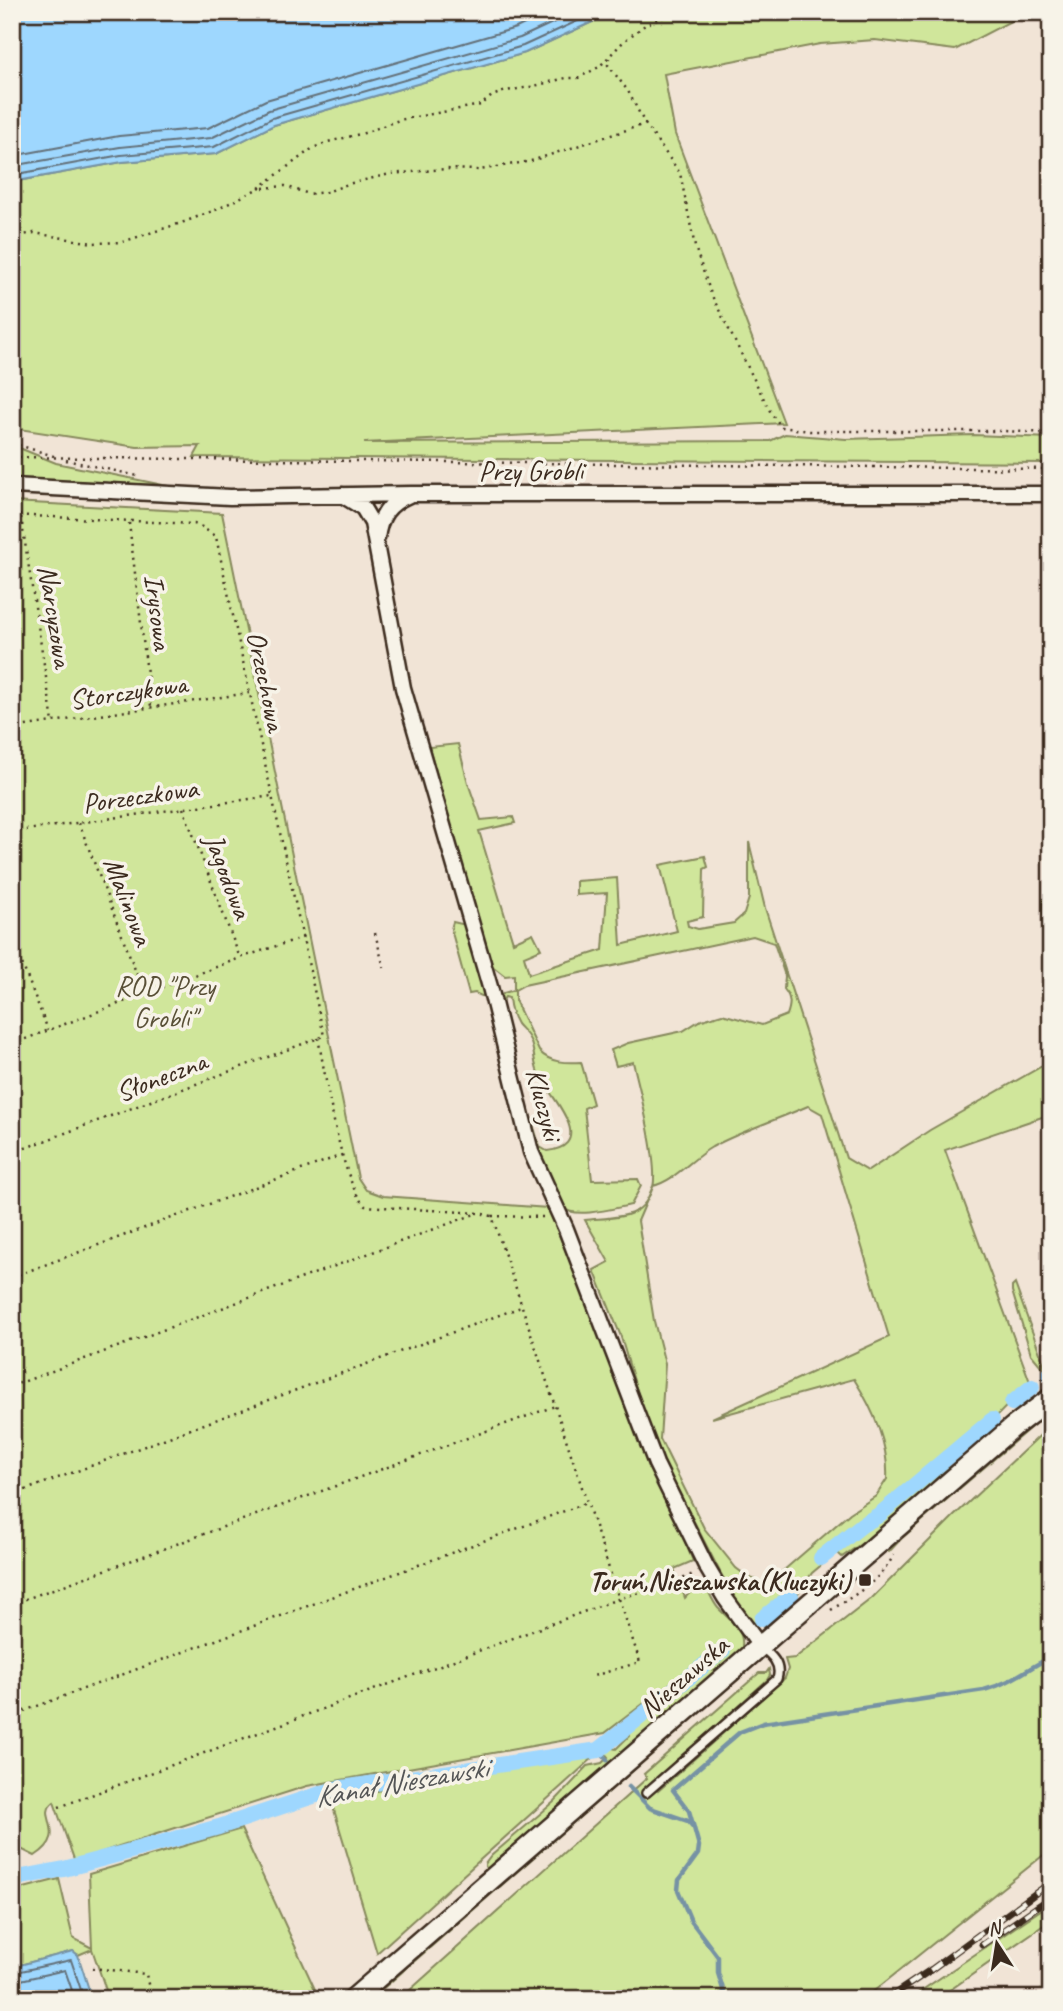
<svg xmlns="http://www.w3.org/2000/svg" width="1063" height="2011" font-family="Caveat,sans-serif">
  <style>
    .green { fill: #d0e69b; stroke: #86885c; stroke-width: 2; fill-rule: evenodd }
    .water { fill: #9ed7fe; stroke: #7692a4; stroke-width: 2 }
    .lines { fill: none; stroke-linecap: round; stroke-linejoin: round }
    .shore { stroke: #636f78; stroke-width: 2 }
    .stream { stroke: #7692a4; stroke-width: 4.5 }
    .canal { stroke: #9ed7fe; stroke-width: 16 }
    .lane-casing { stroke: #3b2a1e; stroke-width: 12 }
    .street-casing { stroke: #3b2a1e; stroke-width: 19 }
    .secondary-casing { stroke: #3b2a1e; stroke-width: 24 }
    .path { stroke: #3b2a1e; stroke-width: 2.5; stroke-dasharray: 2 5; stroke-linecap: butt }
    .lane { stroke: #f7f3e8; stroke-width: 7 }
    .street { stroke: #f7f3e8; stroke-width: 14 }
    .secondary { stroke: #f7f3e8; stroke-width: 19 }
    .rail-casing { stroke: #3b2a1e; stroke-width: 7 }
    .rail { stroke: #f7f3e8; stroke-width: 4.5; stroke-dasharray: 13; stroke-linecap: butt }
    .poi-dot { fill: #3b2a1e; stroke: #f7f3e8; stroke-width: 2.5 }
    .labels { text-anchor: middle; stroke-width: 7; stroke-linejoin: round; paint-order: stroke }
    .street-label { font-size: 28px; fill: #3b2a1e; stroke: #f7f3e8 }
    .park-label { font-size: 28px; fill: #595037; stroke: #f7f3e8 }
    .poi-label { font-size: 28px; font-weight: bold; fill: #3b2a1e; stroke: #f7f3e8; text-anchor: end }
    .water-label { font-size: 30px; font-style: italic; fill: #545556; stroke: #f7f3e8 }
  </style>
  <rect width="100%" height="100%" fill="#f1e4d6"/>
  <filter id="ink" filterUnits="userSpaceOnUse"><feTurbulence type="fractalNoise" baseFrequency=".0143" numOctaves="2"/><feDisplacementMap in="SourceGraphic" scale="14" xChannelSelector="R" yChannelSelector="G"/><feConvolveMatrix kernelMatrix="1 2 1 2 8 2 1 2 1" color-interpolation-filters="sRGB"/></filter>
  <g filter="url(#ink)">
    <path class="green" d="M614 12H1028L955 50 875 40 820 44 664 74 675 134 784 423 364 443 770 441 785 434 846 439 973 435 1051 438V463L194 457 200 446 137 447 12 428V182L122 162 216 154 274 125 525 53Z
      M12 445 56 463 202 493 12 479Z
      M12 502 222 513 358 1178 366 1190 383 1196 548 1208 693 1561 674 1569 685 1598 696 1586 706 1587C710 1594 713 1602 718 1608 731 1621 747 1631 741 1652L486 1871 485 1864 491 1856 555 1801 588 1766 602 1763 608 1757 603 1751 608 1747 616 1749 630 1735V1728L711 1663 710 1660 685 1678 681 1675 605 1733 307 1786 119 1846 75 1862 54 1802C35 1816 71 1833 35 1856L19 1848 12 1851Z
      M458 744 468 783 481 820 513 817 515 823 479 831 513 942 533 933 541 949 524 956 529 974 603 950 607 893 576 895V881L617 878 621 945 677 931 660 865 705 856 708 867 704 869 703 917 687 921 688 926 698 929 734 923 744 914 749 898V842L765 908 846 1158 868 1171 930 1130 1049 1062 1051 1058V1114L945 1150 1030 1382 894 1522 890 1520V1524L842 1557 837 1552 812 1573 788 1608 777 1617 780 1621 768 1627 752 1622 737 1605 651 1438 620 1334 594 1270 609 1262 585 1220C599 1218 621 1219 634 1212 643 1208 650 1197 653 1187 659 1167 639 1085 633 1062L616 1066 611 1050 628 1043 683 1031 699 1021 722 1014 762 1025 787 1015C791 1004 791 998 784 989L785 976 774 943 753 936 524 985 515 990V1000L539 1051C550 1063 566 1063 581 1062L593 1104 584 1108 592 1180 638 1179 641 1186 631 1205C615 1208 576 1219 563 1208 547 1194 523 1095 516 1070L540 1147 547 1151C598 1145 551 1097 540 1077 534 1067 535 1056 532 1046 530 1036 523 1031 517 1024 512 1016 510 1008 509 998L505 997 501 1004 499 998 504 993 514 990V975L505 976 491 965 429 747ZM808 1106 822 1114 889 1337 712 1418 854 1379C873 1409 889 1443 887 1479L876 1496 850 1513 776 1577 767 1582 758 1581 748 1577 736 1568 704 1528 660 1439 665 1364 654 1321 638 1221 653 1186C676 1180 691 1159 712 1147 742 1131 776 1120 808 1106Z
      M1051 892V940L1043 914V900Z
      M453 922 466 925 486 998 475 993 469 994 451 929Z
      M1015 1284 1045 1367 1051 1363V1378L1031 1354 1012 1291V1287Z
      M1051 1410 901 1539 889 1552 886 1550 1003 1445Z
      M1051 1425V1849L864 1999H400L647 1778 644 1774 759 1673H766L769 1669 770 1675 767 1680 652 1784 658 1791 785 1678 788 1669 785 1659 795 1658 872 1598 954 1516Z
      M755 1662H758L371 1999H366Z
      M594 1757 377 1953 331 1800 526 1762Z
      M241 1829 319 1998 109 1999 92 1949 78 1955 73 1951 12 1967V1891L59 1879 73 1938 92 1948 89 1874Z
      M1051 1903V1920L937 1999H909Z"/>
    <path class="water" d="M12 12H614L525 53 274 125 216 154 122 162 12 182Z
      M73 1951 78 1955 92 1999H12V1967Z"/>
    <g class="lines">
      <path class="shore" d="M12 156 119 136 208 128 266 100 516 28 550 12
        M12 166 120 147 211 138 269 110 520 38 576 12
        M12 175 121 155 214 147 272 118 523 46 597 12
        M12 1973 71 1960 84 1999
        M12 1982 65 1970 75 1999"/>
      <path class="stream" d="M599 1750 607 1760
        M629 1787 650 1808 688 1821 694 1828 699 1846 698 1854 679 1880 678 1890 691 1921 718 1957V1973L726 1999
        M694 1828 689 1811 673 1790 740 1732 763 1723 984 1690C1014 1682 1024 1670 1051 1657"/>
      <path class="canal" d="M1049 1375 1051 1374
        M1012 1403 1032 1387
        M821 1558 862 1525 879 1515 992 1420
        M762 1619 791 1596
        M12 1879 64 1869 219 1827 335 1789 599 1750 723 1650"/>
      <defs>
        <path id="lane" d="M646 1793 777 1679C782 1664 771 1655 761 1647"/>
        <path id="street" d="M12 486 230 497 411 494H1051
          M342 495 363 508 372 523 403 688 490 987 531 1152 566 1229 656 1464 706 1566 725 1598 760 1646
          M377 538C380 516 388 504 409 495"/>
        <path id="secondary" d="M353 1999 1013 1427 1051 1398"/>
      </defs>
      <use href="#lane" class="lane-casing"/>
      <use href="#street" class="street-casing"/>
      <use href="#secondary" class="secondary-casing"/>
      <path class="path" d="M645 124 680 173 695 247 711 294 772 415 782 427 810 431H1003L1051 433
        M263 188 285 186 309 194 327 192 348 184 390 174 445 169 480 170 531 161 645 124 628 91 608 65 609 58
        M12 237 34 233 93 243 122 242 184 222 218 209 259 188 313 148 328 142 364 133 399 120 481 105 492 96 506 91 530 87 566 78H578L599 67 624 41 645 25 668 15 694 12
        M12 443 57 457
        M12 457 1051 469
        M66 460 138 476
        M12 515 194 524 202 527 216 537 324 1036 12 1153
        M21 517 53 722
        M129 523 151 707
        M12 728 249 693
        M183 808 240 958
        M79 823 144 993
        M12 832 272 796
        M375 933 384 968
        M12 938 48 1030
        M318 1038C326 1076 340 1180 365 1206L479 1213 492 1216 640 1662 590 1677
        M12 1044 240 958 304 937
        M492 1216 545 1217
        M12 1277 342 1155
        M12 1386 475 1214
        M12 1495 521 1307
        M859 1586 869 1576
        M12 1604 555 1406
        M831 1610C856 1594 879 1582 894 1555
        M24 1711 586 1503
        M59 1807 618 1599 678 1581 693 1574
        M92 1968 146 1974 151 1999"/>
      <use href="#lane" class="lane"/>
      <use href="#street" class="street"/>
      <use href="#secondary" class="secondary"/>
      <defs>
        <path id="rail" d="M982 1945 1051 1897
          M887 1999 932 1969 1051 1882"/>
      </defs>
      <use href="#rail" class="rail-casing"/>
      <use href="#rail" class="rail"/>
    </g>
  </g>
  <rect class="poi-dot" x="858" y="1573" width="14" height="14" rx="3.5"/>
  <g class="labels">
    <g class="street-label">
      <text x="531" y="480">Przy Grobli</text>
      <text transform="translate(159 612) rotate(83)" y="10">Irysowa</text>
      <text transform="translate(56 616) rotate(81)" y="10">Narcyzowa</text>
      <text transform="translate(267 681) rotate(78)" y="10">Orzechowa</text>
      <text transform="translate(128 691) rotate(-8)" y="10">Storczykowa</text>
      <text transform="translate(140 795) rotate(-8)" y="10">Porzeczkowa</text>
      <text transform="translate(229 876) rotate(69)" y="10">Jagodowa</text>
      <text transform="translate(129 901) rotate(69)" y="10">Malinowa</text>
      <text transform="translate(161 1076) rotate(-21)" y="10">Słoneczna</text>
      <text transform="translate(545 1104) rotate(75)" y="10">Kluczyki</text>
      <text transform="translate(683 1676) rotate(-41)" y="10">Nieszawska</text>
    </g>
    <g class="park-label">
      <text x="165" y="995">ROD "Przy<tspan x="165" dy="32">Grobli"</tspan></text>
    </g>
    <g class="poi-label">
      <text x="851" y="1590">Toruń,Nieszawska(Kluczyki)</text>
    </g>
    <g class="water-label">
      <text transform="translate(401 1782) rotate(-10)" y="10">Kanał Nieszawski</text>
    </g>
  </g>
  <rect width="1063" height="2011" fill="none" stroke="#f7f3e8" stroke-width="42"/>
  <rect x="21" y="21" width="1021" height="1969" fill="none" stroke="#3b2a1e" stroke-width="2.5" filter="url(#ink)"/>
  <g transform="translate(997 1944) rotate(348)" stroke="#f7f3e8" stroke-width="5" paint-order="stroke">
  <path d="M0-5L12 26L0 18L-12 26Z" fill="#3b2a1e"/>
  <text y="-10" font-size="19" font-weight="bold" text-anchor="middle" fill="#3b2a1e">N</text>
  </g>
</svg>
